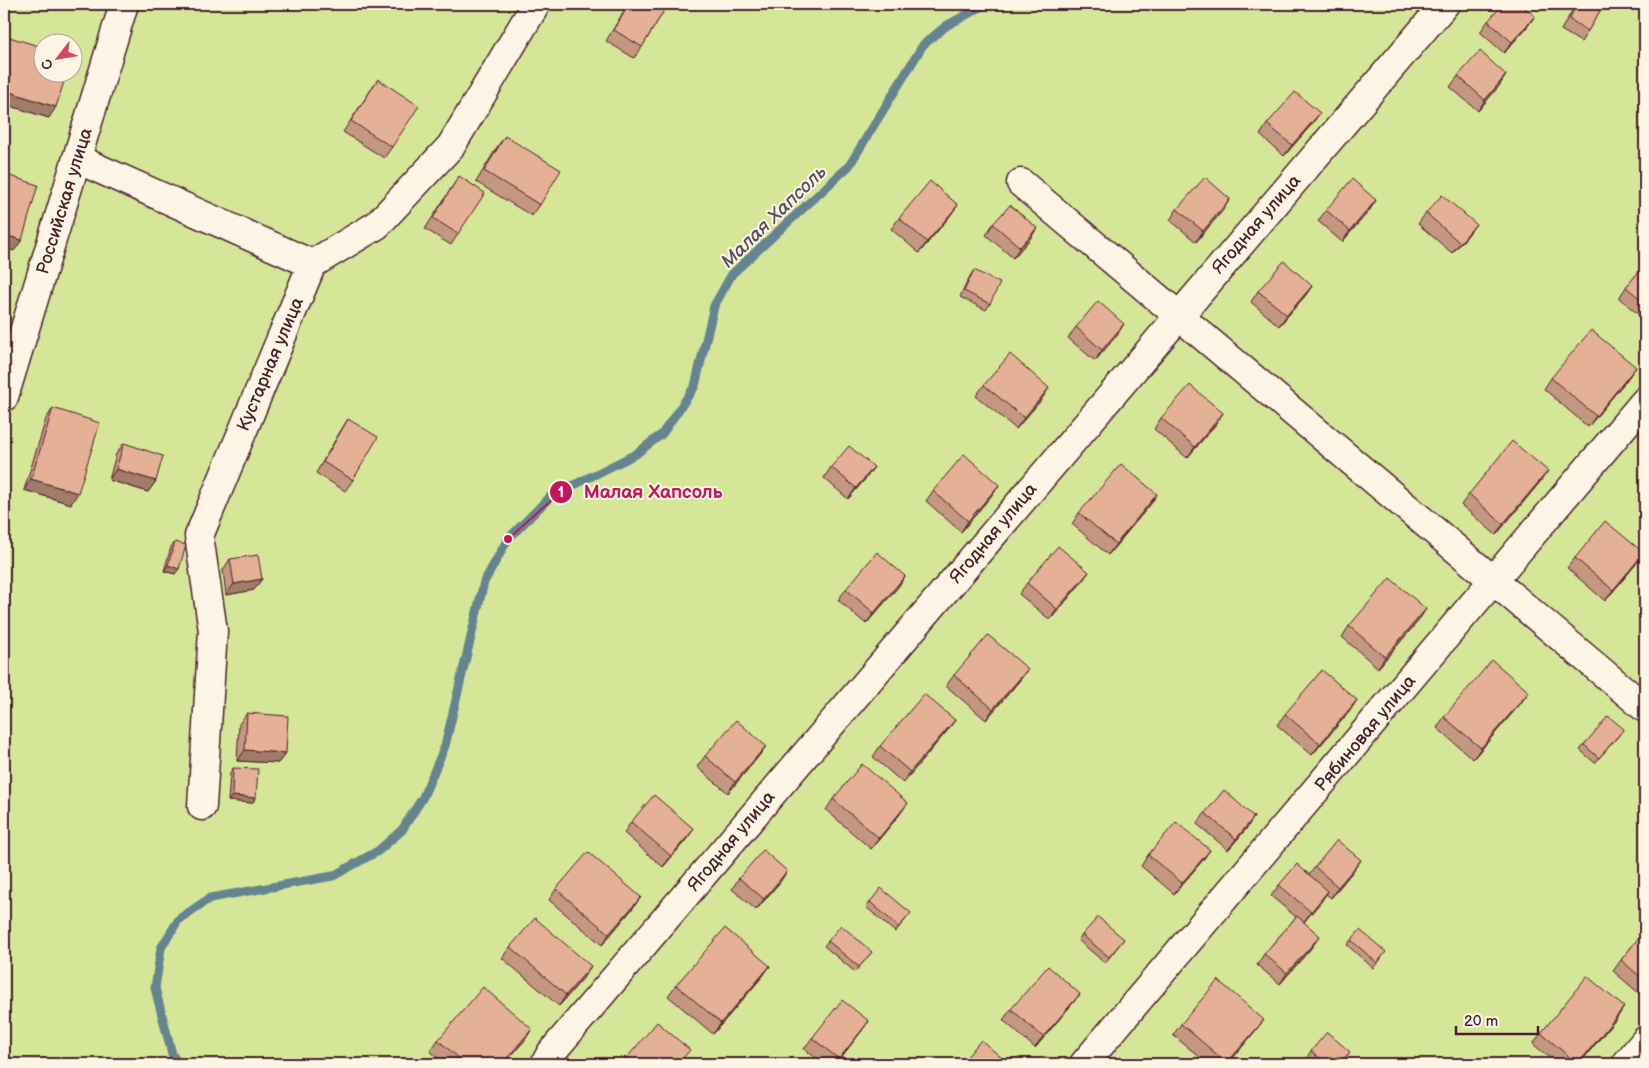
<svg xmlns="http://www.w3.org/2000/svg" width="1649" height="1068" font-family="'Balsamiq Sans',sans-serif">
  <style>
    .green { fill: #d6e699; stroke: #908262; fill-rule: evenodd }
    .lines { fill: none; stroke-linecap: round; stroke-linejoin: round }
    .stream { stroke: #668490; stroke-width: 9 }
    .minor-casing { stroke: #4a1f2b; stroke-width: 31 }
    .minor { stroke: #fcf5e5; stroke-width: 28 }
    .wall { fill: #c49781; stroke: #4a1f2b }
    .shaded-wall { fill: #a07b69; stroke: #4a1f2b }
    .building { fill: #e4b096; stroke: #4a1f2b }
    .labels { text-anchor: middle; stroke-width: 4; stroke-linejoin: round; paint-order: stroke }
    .street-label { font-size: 18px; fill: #4a1f2b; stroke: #fcf5e5 }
    .water-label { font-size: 19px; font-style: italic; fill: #58515d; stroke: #fcf5e5 }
    .leader { fill: none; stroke: #c2185b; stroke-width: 2 }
    .callout-dot { fill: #c2185b; stroke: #fcf5e5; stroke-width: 2 }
    .mark-label { font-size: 15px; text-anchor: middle; font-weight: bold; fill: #fff }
    .callout-label { font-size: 19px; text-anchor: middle; font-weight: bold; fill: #c2185b; stroke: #fcf5e5; stroke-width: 4; stroke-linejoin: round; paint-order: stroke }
  </style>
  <rect width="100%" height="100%" fill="#f5e0cd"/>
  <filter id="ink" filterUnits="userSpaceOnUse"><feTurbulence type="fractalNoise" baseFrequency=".02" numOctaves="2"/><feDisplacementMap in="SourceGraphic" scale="10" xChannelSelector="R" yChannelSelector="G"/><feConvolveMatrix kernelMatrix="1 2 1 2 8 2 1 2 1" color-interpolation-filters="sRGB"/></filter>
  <g filter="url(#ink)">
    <path class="green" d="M4 4H1645V1064H4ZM42 42H72V72H42Z"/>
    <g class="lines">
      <path class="stream" d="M178 1064 172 1054 155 988 161 948 179 919 210 898 333 876 378 851 402 830 423 797 445 746 484 582 508 539 550 497 636 454 662 434 695 386 714 306 732 274 849 166 923 45 946 26 986 4"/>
      <defs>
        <path id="minor" d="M77 159 312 264
          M1021 183 1645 708
          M4 397 124 4
          M202 806 213 631 199 536 312 264 377 225 451 146 536 4
          M545 1064 551 1053 1445 4
          M1084 1064 1645 401
          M1626 1064 1645 1041"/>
      </defs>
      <use href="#minor" class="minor-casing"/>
      <use href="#minor" class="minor"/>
    </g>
    <path class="wall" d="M628 4H668L642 47 634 58 606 41Z
      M1576 4H1604L1588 31 1581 42 1561 30Z
      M1535 16 1527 27 1504 53 1480 32 1488 21Z
      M9 37 49 118 4 104V44Z
      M1506 75 1499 86 1478 111 1450 87 1458 76Z
      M378 79 392 147 384 158 343 132Z
      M1267 124H1312L1284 156 1260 135Z
      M505 136 540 205 532 216 476 182 497 147Z
      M459 176 458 234 451 245 425 229Z
      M1230 199 1223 210 1196 242 1170 220 1177 209Z
      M1376 200 1369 211 1342 242 1318 221 1326 210Z
      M1426 213 1468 235 1452 253 1418 224Z
      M950 216 919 253 891 229 899 218Z
      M993 224 1037 228 1030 239 1013 258 986 235Z
      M1645 265V320L1619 298 1626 287Z
      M974 270 990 304 986 310 960 297 970 276Z
      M1312 286 1305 296 1279 326 1251 302 1258 291Z
      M1076 327 1117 335 1095 361 1068 338Z
      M1636 367 1628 378 1588 427 1544 389 1551 378Z
      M984 385 1042 399 1016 429 976 396Z
      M53 408 71 504 24 490 46 419Z
      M1161 418 1216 424 1187 458 1154 429Z
      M348 419 353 480 345 491 316 473 341 430Z
      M124 443 156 481 148 492 109 480 116 454Z
      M831 467H874L866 478 848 499 824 478Z
      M1645 469V476L1642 473Z
      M1540 482 1496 535 1461 505 1469 494Z
      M999 485 991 496 961 532 926 501 933 491Z
      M1157 494 1150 505 1108 555 1072 524 1079 513Z
      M175 542V574L164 571 171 547Z
      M1575 558 1636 564 1605 601 1567 568Z
      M230 559 254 590 226 595 223 570Z
      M905 576 898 587 866 624 838 600 846 589Z
      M1027 583H1081L1050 620 1019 594Z
      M1419 620 1378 668 1342 637 1349 626Z
      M1028 669 1020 680 986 720 946 686 954 675Z
      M1521 703 1473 759 1437 728 1444 717Z
      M1350 711 1312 755 1277 725 1285 714Z
      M247 713 286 753 278 763 237 761 239 724Z
      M955 720 947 731 903 783 873 757 880 746Z
      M1620 734 1595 763 1580 750 1584 745Z
      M766 746 758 757 728 793 697 767 705 756Z
      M233 768 256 798 252 803 228 801 230 773Z
      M833 799 900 814 871 849 826 810Z
      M1205 813 1247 828 1228 850 1197 824Z
      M631 822 686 840 663 867 624 833Z
      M1210 850 1202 861 1174 894 1141 866 1148 855Z
      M1315 867 1353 871 1331 898 1326 894 1304 922 1312 947 1280 984 1257 965 1264 954 1296 917 1271 896 1279 885 1309 875Z
      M787 871 780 882 756 910 732 889 739 878Z
      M556 889 633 908 602 945 549 900Z
      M870 902 907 918 895 932 866 907Z
      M1645 930V990L1641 995 1613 971 1621 960Z
      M1082 935 1124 939 1105 963 1078 940Z
      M1351 940 1382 958 1373 968 1347 945Z
      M828 941 872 952 855 972 824 946Z
      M510 947 584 977 559 1006 502 958Z
      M770 966 762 977 713 1034 668 996 676 985Z
      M1080 994 1072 1004 1035 1048 1003 1020 1011 1009Z
      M1617 1018 1579 1064H1557L1533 1044 1541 1033Z
      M869 1021 836 1064H824L804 1049 812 1038Z
      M1181 1024 1256 1030 1228 1064H1208L1173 1035Z
      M438 1040H525L504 1064H445L430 1051Z
      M1311 1051 1350 1052 1340 1064H1316L1307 1057Z
      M625 1060 682 1061 680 1064H622Z"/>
    <path class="shaded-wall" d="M1535 16 1527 27 1504 53 1512 42Z
      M1506 75 1499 86 1478 111 1485 100Z
      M4 90 56 107 49 118 4 104Z
      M1320 113 1312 124 1284 156 1292 145Z
      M1230 199 1223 210 1196 242 1203 231Z
      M1376 200 1369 211 1342 242 1350 231Z
      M958 205 950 216 919 253 927 242Z
      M1476 224 1468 235 1452 253 1460 243Z
      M1037 228 1030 239 1013 258 1020 247Z
      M4 235 22 240 14 251 4 248Z
      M1312 286 1305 296 1279 326 1287 315Z
      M1124 324 1117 335 1095 361 1102 350Z
      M1636 367 1628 378 1588 427 1596 416Z
      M1049 388 1042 399 1016 429 1024 418Z
      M1223 413 1216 424 1187 458 1195 447Z
      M874 467 866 478 848 499 856 488Z
      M116 469 156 481 148 492 109 480Z
      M1548 471 1540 482 1496 535 1503 524Z
      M31 479 78 493 71 504 24 490Z
      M999 485 991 496 961 532 968 521Z
      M1157 494 1150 505 1108 555 1116 544Z
      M1644 553 1636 564 1605 601 1613 590Z
      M168 565 179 569 175 574 164 571Z
      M1089 572 1081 583 1050 620 1057 609Z
      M905 576 898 587 866 624 874 613Z
      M262 579 254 590 226 595 234 584Z
      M1426 609 1419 620 1378 668 1385 657Z
      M1028 669 1020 680 986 720 993 709Z
      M1529 692 1521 703 1473 759 1481 748Z
      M1357 700 1350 711 1312 755 1320 744Z
      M955 720 947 731 903 783 910 772Z
      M766 746 758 757 728 793 735 782Z
      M245 750 286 753 278 763 237 761Z
      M232 796 256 798 252 803 228 801Z
      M908 803 900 814 871 849 879 838Z
      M1254 817 1247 828 1228 850 1236 839Z
      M694 829 686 840 663 867 671 856Z
      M1210 850 1202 861 1174 894 1182 883Z
      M1361 860 1353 871 1331 898 1338 887Z
      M787 871 780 882 756 910 764 899Z
      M1328 891 1321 902 1303 923 1311 912Z
      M641 897 633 908 602 945 609 934Z
      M1320 936 1312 947 1280 984 1287 973Z
      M591 966 584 977 559 1006 566 995Z
      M770 966 762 977 713 1034 721 1023Z
      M1080 994 1072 1004 1035 1048 1043 1037Z
      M1624 1007 1617 1018 1579 1064H1578Z
      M1264 1020 1256 1030 1228 1064H1226Z
      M869 1021 861 1032 836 1064 839 1059Z
      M532 1029 525 1040 504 1064H502Z"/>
    <path class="building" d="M629 4H668L642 47 614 30Z
      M1503 4H1520L1535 16 1512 42 1488 21Z
      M1577 4H1604L1588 31 1569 19Z
      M9 37 42 47V72H67L56 107 4 90V54Z
      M1480 51 1506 75 1485 100 1458 76Z
      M378 79 419 106 392 147 351 121Z
      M1295 92 1320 113 1292 145 1267 124Z
      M505 136 561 170 540 205 484 171Z
      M4 174 38 185 22 240 4 235Z
      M459 176 485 193 458 234 433 218Z
      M1205 177 1230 199 1203 231 1177 209Z
      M1352 179 1376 200 1350 231 1326 210Z
      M930 181 958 205 927 242 899 218Z
      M1442 195 1476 224 1460 243 1426 213Z
      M1010 205 1037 228 1020 247 993 224Z
      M1284 261 1312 286 1287 315 1258 291Z
      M1645 264V303L1626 287Z
      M974 270 1000 283 990 304 964 291Z
      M1098 301 1124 324 1102 350 1076 327Z
      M1591 330 1636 367 1596 416 1551 378Z
      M1010 354 1049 388 1024 418 984 385Z
      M1190 385 1223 413 1195 447 1161 418Z
      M53 408 100 423 78 493 31 479Z
      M348 419 378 437 353 480 323 462Z
      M1512 441 1548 471 1503 524 1469 494Z
      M124 443 163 456 156 481 116 469Z
      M849 446 874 467 856 488 831 467Z
      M964 454 999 485 968 521 933 491Z
      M1121 464 1157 494 1116 544 1079 513Z
      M1605 521 1644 553 1613 590 1575 558Z
      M175 542 186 545 179 569 168 565Z
      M1058 546 1089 572 1057 609 1027 583Z
      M877 552 905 576 874 613 846 589Z
      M258 555 262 579 234 584 230 559Z
      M1390 578 1426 609 1385 657 1349 626Z
      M988 635 1028 669 993 709 954 675Z
      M1492 660 1529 692 1481 748 1444 717Z
      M1322 670 1357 700 1320 744 1285 714Z
      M924 694 955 720 910 772 880 746Z
      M247 713 288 716 286 753 245 750Z
      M1608 716 1624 729 1599 758 1584 745Z
      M736 720 766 746 735 782 705 756Z
      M862 764 908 803 879 838 833 799Z
      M233 768 258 769 256 798 232 796Z
      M1224 790 1254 817 1236 839 1205 813Z
      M654 795 694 829 671 856 631 822Z
      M1176 822 1210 850 1182 883 1148 855Z
      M1337 840 1361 860 1338 887 1315 867Z
      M763 850 787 871 764 899 739 878Z
      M588 852 641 897 609 934 556 889Z
      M1297 864 1328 891 1311 912 1279 885Z
      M881 888 911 913 899 927 870 902Z
      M1297 916 1320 936 1287 973 1264 954Z
      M1098 917 1124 939 1109 957 1082 935Z
      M535 918 591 966 566 995 510 947Z
      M841 925 872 952 859 967 828 941Z
      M725 928 770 966 721 1023 676 985Z
      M1360 930 1386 952 1377 963 1351 940Z
      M1645 930V981L1621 960Z
      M1048 966 1080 994 1043 1037 1011 1009Z
      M1587 976 1624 1007 1578 1064 1541 1033Z
      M1218 980 1264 1020 1227 1063 1181 1024Z
      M483 987 532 1029 502 1064H466L438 1040Z
      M842 1000 869 1021 839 1059 812 1038Z
      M657 1022 690 1050 678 1064H629L625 1060Z
      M1327 1032 1350 1052 1339 1064H1327L1311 1051Z
      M981 1040 1009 1064H961Z"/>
  </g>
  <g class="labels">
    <g class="street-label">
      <text transform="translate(64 201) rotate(-73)" y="6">Российская улица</text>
      <text transform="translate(1256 224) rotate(-49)" y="6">Ягодная улица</text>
      <text transform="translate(270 364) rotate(-67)" y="6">Кустарная улица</text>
      <text transform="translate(993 533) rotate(-50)" y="6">Ягодная улица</text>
      <text transform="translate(1365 733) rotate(-50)" y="6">Рябиновая улица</text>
      <text transform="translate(731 841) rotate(-50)" y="6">Ягодная улица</text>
    </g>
    <g class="water-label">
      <text transform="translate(773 216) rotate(-44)" y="7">Малая Хапсоль</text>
    </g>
  </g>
  <path class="leader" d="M508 539L561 492"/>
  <g class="callout-dot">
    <circle cx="508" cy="539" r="5"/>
    <circle cx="561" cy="492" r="12"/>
  </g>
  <g class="mark-label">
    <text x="561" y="497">1</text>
  </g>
  <g class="callout-label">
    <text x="653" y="498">Малая Хапсоль</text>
  </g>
  <rect width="1649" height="1068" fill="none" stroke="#fcf5e5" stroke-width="20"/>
  <rect x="10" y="10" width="1629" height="1048" fill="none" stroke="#4a1f2b" stroke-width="2" filter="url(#ink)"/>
  <g transform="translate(58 58) rotate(239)"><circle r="24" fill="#fcf5e5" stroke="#b59f9b"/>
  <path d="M0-4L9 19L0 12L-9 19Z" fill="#d1495b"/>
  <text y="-8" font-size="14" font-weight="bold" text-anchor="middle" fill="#4a1f2b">С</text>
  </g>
  <path d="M1456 1026v8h82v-8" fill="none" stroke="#4a1f2b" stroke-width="2.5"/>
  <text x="1464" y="1026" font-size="15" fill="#4a1f2b" stroke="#fcf5e5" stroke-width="4" paint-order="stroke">20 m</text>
</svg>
